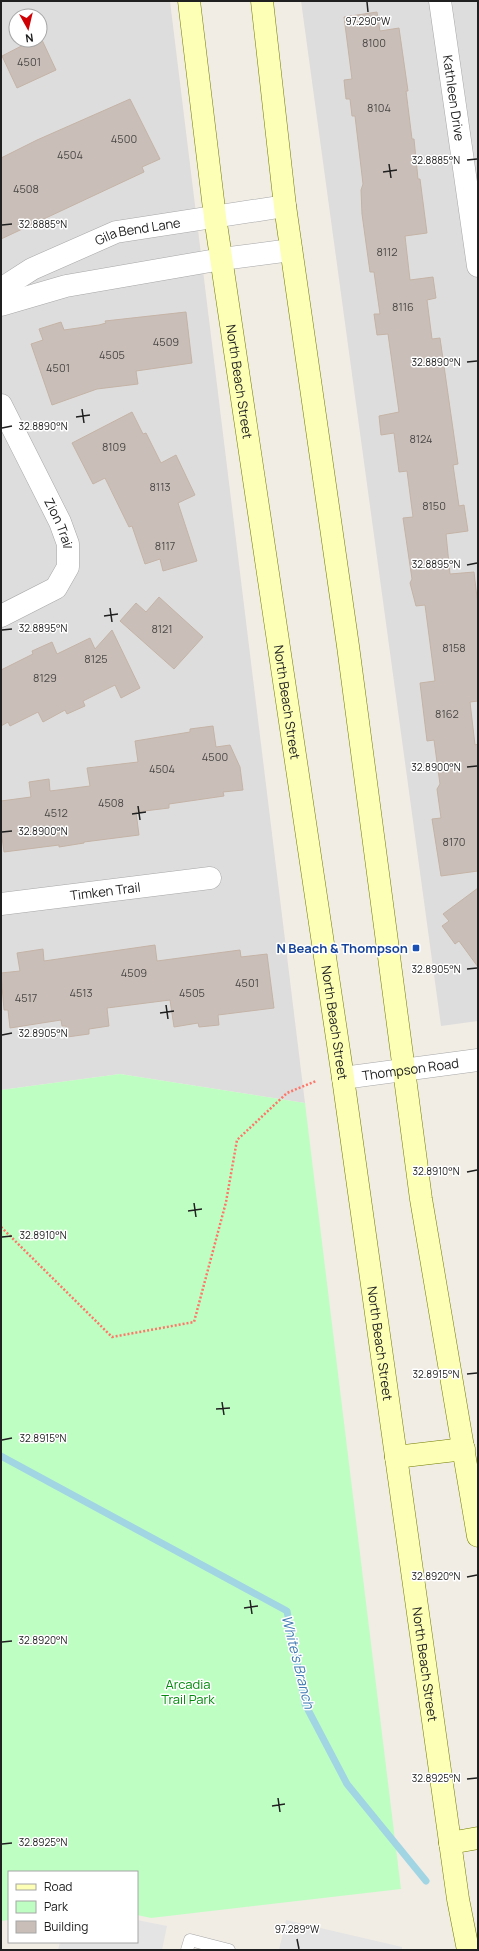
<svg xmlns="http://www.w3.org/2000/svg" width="479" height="1951" font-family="Manrope,sans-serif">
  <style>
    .residential { fill: #dedddd; fill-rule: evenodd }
    .park { fill: #bffec3 }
    .parking { fill: #e4e4e4 }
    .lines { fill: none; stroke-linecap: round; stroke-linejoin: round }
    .stream { stroke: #a2d5e3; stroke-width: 7 }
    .building { fill: #cabfb8; stroke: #c4b3a6 }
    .service-casing { stroke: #a7a7a7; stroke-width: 13 }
    .minor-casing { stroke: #a7a7a7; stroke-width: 23 }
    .tertiary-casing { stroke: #a7a7a7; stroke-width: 23 }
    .secondary-casing { stroke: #727d00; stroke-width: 23 }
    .path { stroke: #ff7568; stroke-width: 2.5; stroke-dasharray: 2 2; stroke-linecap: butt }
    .service { stroke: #fff; stroke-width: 12 }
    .minor { stroke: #fff; stroke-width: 22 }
    .tertiary { stroke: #fff; stroke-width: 22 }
    .secondary { stroke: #fcffb5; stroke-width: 22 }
    .ticks { fill: none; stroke: #202020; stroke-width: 1.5 }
    .transit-dot { fill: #1a4fb4; stroke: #fff; stroke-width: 1.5 }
    .labels { text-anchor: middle; stroke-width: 3; stroke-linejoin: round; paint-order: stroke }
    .number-label { font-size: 11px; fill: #4a4846 }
    .street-label { font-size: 13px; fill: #202020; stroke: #fff }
    .transit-label { font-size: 13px; font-weight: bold; fill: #164399; stroke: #fff; text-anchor: end }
    .park-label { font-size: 13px; fill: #018a0b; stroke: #fff }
    .water-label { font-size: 14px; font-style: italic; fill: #407ab1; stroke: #fff }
    .ticks-label { font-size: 10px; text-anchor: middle; fill: #202020; stroke: #fff; stroke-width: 3; stroke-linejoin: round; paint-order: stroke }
  </style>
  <rect width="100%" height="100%" fill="#f1ede5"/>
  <path class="residential" d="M1 1H170L305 1103 120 1074 1 1090ZM16 16H40V40H16Z
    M301 1H478V1021L441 1026Z"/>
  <path class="park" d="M120 1074 305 1103 401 1889 151 1918 137 1915V1872H9V1920L1 1921V1090Z"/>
  <path class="parking" d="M137 1920 167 1926 162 1950H58L60 1942H137Z
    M286 1920 402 1947V1950H279Z"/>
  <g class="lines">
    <path class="stream" d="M1 1456 287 1611 305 1704 347 1784 426 1881"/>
  </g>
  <path class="building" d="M377 12 380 31 399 28 408 91H406L412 139H414L418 179H420L427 233 405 236 410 280 433 277 436 298 427 300 432 339 440 338 458 464 453 465 459 506 464 505 468 531 446 534 450 574 474 572 478 606V701L470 702 475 745 478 744V871L441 876 432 819 441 818 437 789 440 784 434 740 427 741 420 683 435 681 425 605 416 606 410 583 412 579 403 518 413 517 407 471 399 472 394 433 381 435 379 416 399 412 388 334 377 335 374 314H380L374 272H370L362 214 361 190 363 184 355 116H352L350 99H346L344 80 352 79 344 17Z
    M42 40 56 70 17 88 2 56 31 41 32 45Z
    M130 99 160 159 142 167 144 172 1 239V158L37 140Z
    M186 312 192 363 136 371 138 384 97 389 52 405 31 344 43 340 39 329 61 322 64 330 99 325 106 323 105 321Z
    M132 412 143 434 146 433 161 463 176 455 195 495 178 503 197 561 163 571 160 559 145 564 132 526 129 527 105 478 93 484 72 443Z
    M159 597 203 637 174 669 120 621 136 603 146 612Z
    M112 630 140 688 121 698 115 685 83 701 85 706 67 714 65 710 43 722 38 712 10 726 8 722 1 726V670L33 654 32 651 52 642 57 654 90 638 95 649Z
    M213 726 216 747 230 745 240 767 243 790 223 792 224 796 169 804V808L136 812 139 835 84 842V843L59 847V845L4 852 1 830V801L31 797 29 782 49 779 50 791 90 786 87 768 138 762 135 741 190 732V729Z
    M478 888V967L459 941 455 944 442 926 449 921 443 914Z
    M155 945 157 961 240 950 241 957 267 954 274 1008 218 1015 219 1025 199 1027 198 1023 174 1027 170 1000 107 1008 109 1026 89 1029V1034L67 1037 66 1026H62L61 1020 10 1028 8 1010H4L1 973 20 971 17 953 43 949 44 961Z"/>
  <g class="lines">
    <defs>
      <path id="service" d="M187 1950 190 1940 229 1950"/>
      <g id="minor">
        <path id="s1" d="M440 1 478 266"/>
        <path id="s2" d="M1 289 32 269 116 232 285 206"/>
        <path d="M1 305 66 286 222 259 291 250"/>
        <path id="s3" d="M1 405 60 522 68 544V567L56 588 1 616"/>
        <path id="s4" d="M1 904 210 878"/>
      </g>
      <g id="tertiary">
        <path id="s5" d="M343 1078 478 1060"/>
      </g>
      <g id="secondary">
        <path id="s6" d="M189 1 215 217 343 1078 458 1899 468 1950"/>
        <path d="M262 1 285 206 348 646 421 1199 478 1536"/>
        <path d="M396 1457 464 1449"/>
        <path d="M450 1843 478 1838"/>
      </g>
    </defs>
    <use href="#service" class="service-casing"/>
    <use href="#minor" class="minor-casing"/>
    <use href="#tertiary" class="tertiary-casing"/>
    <use href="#secondary" class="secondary-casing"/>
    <path class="path" d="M1 1227 112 1337 194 1322 226 1202 237 1140 287 1093 316 1081"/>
    <use href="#service" class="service"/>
    <use href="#minor" class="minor"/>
    <use href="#tertiary" class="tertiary"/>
    <use href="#secondary" class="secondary"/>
  </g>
  <path class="ticks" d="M367 2 368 12M467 160 477 159M389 164 391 178M383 172 397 170M2 225 12 224M467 362 477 361M82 409 84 423M76 417 90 415M2 428 12 426M467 565 477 563M110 608 112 622M104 616 118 614M2 630 12 629M467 767 477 766M138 806 140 820M132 814 146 812M2 832 12 831M467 969 477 968M166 1005 168 1019M160 1013 174 1011M2 1035 12 1033M467 1172 477 1170M194 1203 196 1217M188 1211 202 1209M2 1237 12 1236M467 1374 477 1373M222 1402 224 1415M216 1409 230 1408M2 1440 12 1438M467 1577 477 1575M250 1600 252 1614M244 1608 258 1606M2 1642 12 1641M467 1779 477 1778M278 1798 280 1812M272 1806 285 1804M2 1844 12 1843M297 1939 299 1949"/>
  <rect class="transit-dot" x="412" y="944" width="8" height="8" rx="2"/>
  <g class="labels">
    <g class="number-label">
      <text x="374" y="47">8100</text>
      <text x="29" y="66">4501</text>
      <text x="379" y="112">8104</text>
      <text x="124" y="143">4500</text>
      <text x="70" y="159">4504</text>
      <text x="26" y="193">4508</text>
      <text x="387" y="256">8112</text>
      <text x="403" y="311">8116</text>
      <text x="166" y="346">4509</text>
      <text x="112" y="359">4505</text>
      <text x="58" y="372">4501</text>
      <text x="421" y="443">8124</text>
      <text x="114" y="451">8109</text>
      <text x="160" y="491">8113</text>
      <text x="434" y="510">8150</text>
      <text x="165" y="550">8117</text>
      <text x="162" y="633">8121</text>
      <text x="454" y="652">8158</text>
      <text x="96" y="663">8125</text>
      <text x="45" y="682">8129</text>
      <text x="447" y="718">8162</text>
      <text x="215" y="761">4500</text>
      <text x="162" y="773">4504</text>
      <text x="111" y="807">4508</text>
      <text x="56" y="817">4512</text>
      <text x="454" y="846">8170</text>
      <text x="134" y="977">4509</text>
      <text x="247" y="987">4501</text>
      <text x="81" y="997">4513</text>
      <text x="192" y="997">4505</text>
      <text x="26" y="1002">4517</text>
    </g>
    <g class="street-label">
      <text dy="5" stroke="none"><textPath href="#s1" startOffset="98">Kathleen Drive</textPath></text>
      <text dy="5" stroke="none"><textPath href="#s2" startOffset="150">Gila Bend Lane</textPath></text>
      <text dy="5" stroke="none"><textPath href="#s6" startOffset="384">North Beach Street</textPath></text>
      <text dy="5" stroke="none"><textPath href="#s3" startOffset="132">Zion Trail</textPath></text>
      <text dy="5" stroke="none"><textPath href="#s6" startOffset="708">North Beach Street</textPath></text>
      <text dy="5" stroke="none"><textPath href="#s4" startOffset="105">Timken Trail</textPath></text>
      <text dy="5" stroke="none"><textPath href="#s6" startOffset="1032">North Beach Street</textPath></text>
      <text dy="5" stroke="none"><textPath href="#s5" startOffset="68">Thompson Road</textPath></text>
      <text dy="5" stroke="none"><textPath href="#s6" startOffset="1356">North Beach Street</textPath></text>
      <text dy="5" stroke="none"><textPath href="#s6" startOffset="1680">North Beach Street</textPath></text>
    </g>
    <g class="transit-label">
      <text x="408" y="953">N Beach &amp; Thompson</text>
    </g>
    <g class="park-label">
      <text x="188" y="1689">Arcadia<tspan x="188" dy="15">Trail Park</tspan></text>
    </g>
    <g class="water-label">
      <text transform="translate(298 1662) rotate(76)" y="5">White's Branch</text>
    </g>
  </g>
  <g class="ticks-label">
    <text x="368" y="25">97.290°W</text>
    <text x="436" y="164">32.8885°N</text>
    <text x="43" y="228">32.8885°N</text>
    <text x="436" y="366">32.8890°N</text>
    <text x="43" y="430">32.8890°N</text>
    <text x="436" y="568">32.8895°N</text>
    <text x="43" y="632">32.8895°N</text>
    <text x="436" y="771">32.8900°N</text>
    <text x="43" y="835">32.8900°N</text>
    <text x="436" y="973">32.8905°N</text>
    <text x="43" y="1037">32.8905°N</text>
    <text x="436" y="1175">32.8910°N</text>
    <text x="43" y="1239">32.8910°N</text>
    <text x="436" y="1378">32.8915°N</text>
    <text x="43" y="1442">32.8915°N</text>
    <text x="436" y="1580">32.8920°N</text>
    <text x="43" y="1644">32.8920°N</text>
    <text x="436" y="1782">32.8925°N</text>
    <text x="43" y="1846">32.8925°N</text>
    <text x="297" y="1933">97.289°W</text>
  </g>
  <rect width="479" height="1951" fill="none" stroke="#202020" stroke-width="4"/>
  <rect x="8" y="1871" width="130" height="72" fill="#ffffff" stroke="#a6a6a6"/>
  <rect x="16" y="1884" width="20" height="6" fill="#fcffb5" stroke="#a6a6a6"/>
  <text x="44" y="1891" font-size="12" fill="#202020">Road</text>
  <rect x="16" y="1901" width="20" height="12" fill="#bffec3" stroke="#a6a6a6"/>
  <text x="44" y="1911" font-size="12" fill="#202020">Park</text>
  <rect x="16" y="1921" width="20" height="12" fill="#cabfb8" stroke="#a6a6a6"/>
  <text x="44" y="1931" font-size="12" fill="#202020">Building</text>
  <g transform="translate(28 28) rotate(172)"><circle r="19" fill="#ffffff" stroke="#a6a6a6"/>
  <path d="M0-3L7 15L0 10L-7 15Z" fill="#cf0003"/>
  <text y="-6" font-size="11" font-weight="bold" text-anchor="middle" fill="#202020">N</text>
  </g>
</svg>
